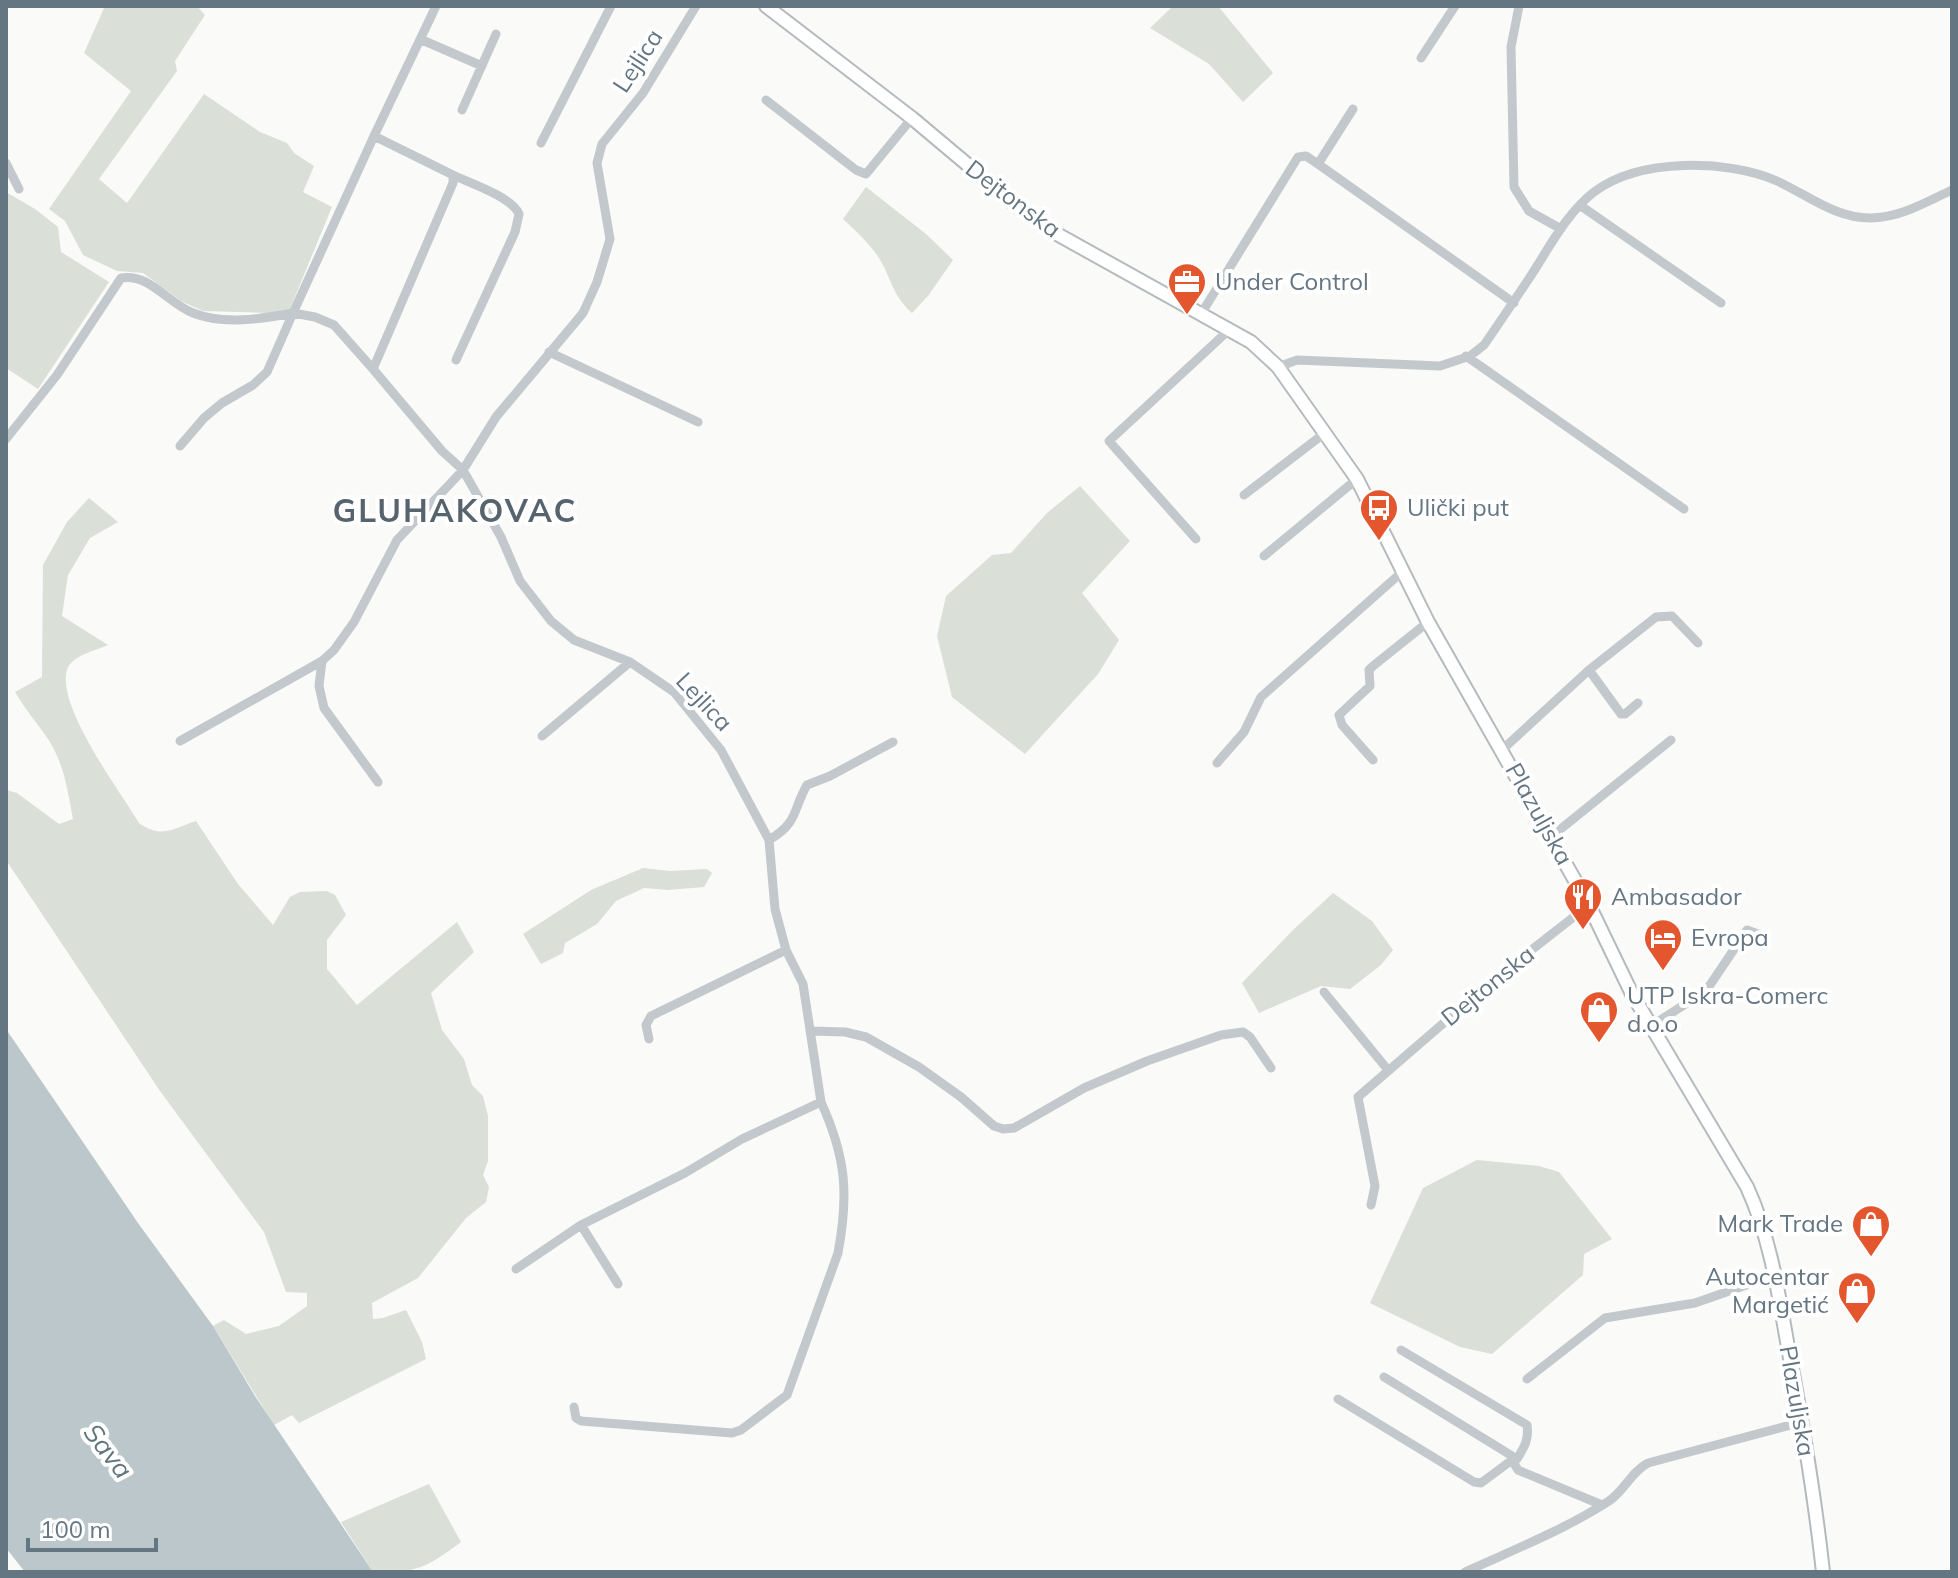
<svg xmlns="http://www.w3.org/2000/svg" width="1958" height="1578" font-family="Mulish,sans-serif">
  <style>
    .green { fill: #dadfd7 }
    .water { fill: #bbc7cb }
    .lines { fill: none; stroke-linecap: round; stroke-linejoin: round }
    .major-casing { stroke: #b5babe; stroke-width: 16 }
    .minor { stroke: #c3c8cc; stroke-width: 9 }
    .major { stroke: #fff; stroke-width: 12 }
    .labels { text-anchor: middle; stroke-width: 8; stroke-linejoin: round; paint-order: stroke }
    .street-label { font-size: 24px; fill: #657683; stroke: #fff }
    .poi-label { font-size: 24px; fill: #657683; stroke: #fff; text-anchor: start }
    .water-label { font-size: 26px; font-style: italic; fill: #60757c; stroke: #fff }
    .district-label { font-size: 32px; font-weight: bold; letter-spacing: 2px; fill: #57646e; stroke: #fff }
  </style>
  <rect width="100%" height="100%" fill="#fafaf8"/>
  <path class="green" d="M105 6H197L205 15 175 61 177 71 99 179 127 203 204 94 260 132 287 143 294 153 314 166 303 192 332 207 289 311 270 313 203 311 181 301 143 273 117 271 83 255 65 221 49 209 131 91 84 53Z
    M1173 6H1218L1273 73 1243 102 1209 64 1150 28Z
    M866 187 926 234 953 260 928 296 912 313C892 295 892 279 879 258 869 243 856 231 843 219Z
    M6 192 35 209 58 227 61 252 109 282 38 389 6 368Z
    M1080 486 1130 541 1082 593 1119 640 1098 674 1025 754 952 697 937 636 946 596 992 555 1011 553 1047 513Z
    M89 498 118 522 90 538 68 575 62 616 108 645C95 651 72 655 67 670 56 706 120 791 139 823 162 839 172 829 196 821L238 884 273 925 290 897 300 892 327 891 335 895 346 915 327 940V969L357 1005 457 922 474 952 431 993 442 1030 464 1059 472 1085 483 1096 488 1116V1161L483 1175 489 1187 486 1202 466 1218 418 1278 372 1303 373 1319 383 1318 406 1310 422 1342 426 1359 299 1423 292 1415 274 1425 213 1326 224 1320 246 1334 279 1326 307 1306V1293L286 1292 264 1232 160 1091 6 860V790L17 793 59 824 73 819C68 792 64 763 48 739 37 723 25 709 15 692L42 677 43 565 67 522Z
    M643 868 670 871 707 869 712 873 704 887 668 890 644 888 616 901 597 924 565 943 563 953 541 964 523 934 591 890Z
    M1333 893 1372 921 1393 950 1381 965 1350 989 1321 986 1259 1013 1242 983 1293 930Z
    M1477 1160 1539 1166 1559 1172 1612 1239 1584 1254 1583 1275 1492 1354 1460 1347 1370 1303 1423 1188Z
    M429 1484 461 1542C425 1569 417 1572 373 1572L341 1522Z"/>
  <path class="water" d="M6 1029 138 1223 213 1326 255 1396 373 1572H25L6 1548Z"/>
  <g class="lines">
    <defs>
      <path id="major" d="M766 6 912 118 1018 207 1057 234 1251 342 1278 367 1357 479 1428 622 1589 905 1632 994 1747 1187C1771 1239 1779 1297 1789 1353 1803 1426 1815 1499 1823 1572"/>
    </defs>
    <use href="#major" class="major-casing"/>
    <path class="minor" d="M436 6 374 136 453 175V183L373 369 442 451 463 470 501 537 520 581 551 621 574 640 630 662 674 692 721 750 769 840 775 909 786 950 803 984 821 1102 742 1139 685 1173 581 1225 516 1269
      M1519 6 1511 47 1514 187 1529 211 1561 229
      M420 39 482 66
      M1421 58 1455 6
      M766 100 856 170 866 174 912 118
      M462 110 496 34
      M541 143 611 6
      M6 163 19 189
      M1318 164 1514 303
      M453 175C470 183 512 197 519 214L515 232 456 360
      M1581 206 1721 303
      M1201 314 1298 157 1306 156 1318 164 1353 109
      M549 352 698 422
      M1466 356 1684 509
      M1278 367 1297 360 1440 366 1470 356 1484 345C1500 322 1516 298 1532 274 1550 246 1567 213 1594 192 1639 158 1727 159 1777 181 1808 195 1836 219 1872 218 1902 217 1926 202 1952 190
      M373 369 334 325 315 317 293 313 374 136
      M6 439 57 375 121 278C150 273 167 303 193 313 223 325 262 319 293 313
      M180 446 204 418 222 403 253 385 267 372 293 313
      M1244 495 1326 432
      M1196 539 1109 441 1230 329
      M1264 556 1357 479
      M1589 670 1621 714H1625L1638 703
      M542 736 630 662
      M180 741 322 661
      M1503 749 1589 670 1656 617 1672 616 1698 643
      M1373 760 1342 725 1339 715 1370 686 1369 670 1373 666 1428 622
      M1217 763 1244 732 1261 697 1402 572
      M378 782 324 708 319 686 322 661 334 650 354 622 397 540 463 470 496 417 583 313 597 282 610 239 597 163 602 144 643 93 696 6
      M1552 836 1671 740
      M769 840C799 822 792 811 807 785L830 776 893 742
      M1324 992 1388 1070
      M1651 1026 1698 996 1710 985 1747 930 1766 937
      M812 1031 845 1032 866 1037 919 1067 961 1097 994 1126 1003 1129 1014 1128 1084 1088 1147 1061 1221 1035 1243 1032 1250 1037 1271 1068
      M649 1039 646 1025 651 1016 786 950
      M1371 1205 1375 1186 1358 1097 1498 976 1589 905
      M581 1225 618 1284
      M1401 1350 1527 1425C1529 1439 1525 1446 1517 1459L1512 1460 1518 1470 1602 1505
      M1384 1377 1517 1459
      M1527 1379 1605 1318 1695 1303 1775 1275
      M1338 1399 1474 1482 1481 1483 1512 1460
      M574 1407 576 1418 581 1421 732 1433 741 1430 787 1395 838 1253C849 1194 846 1157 821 1102
      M1465 1572C1513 1550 1564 1530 1609 1501 1625 1490 1631 1472 1648 1463L1802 1422"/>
    <use href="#major" class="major"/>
  </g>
  <defs>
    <symbol id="office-pin" viewBox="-11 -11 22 30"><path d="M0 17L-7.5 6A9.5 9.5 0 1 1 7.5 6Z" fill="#e4572e" stroke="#fff"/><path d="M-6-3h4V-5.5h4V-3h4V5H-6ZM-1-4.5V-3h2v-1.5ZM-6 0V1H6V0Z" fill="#fff"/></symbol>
    <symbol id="bus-pin" viewBox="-11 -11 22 30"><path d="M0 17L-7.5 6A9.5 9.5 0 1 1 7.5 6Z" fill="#e4572e" stroke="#fff"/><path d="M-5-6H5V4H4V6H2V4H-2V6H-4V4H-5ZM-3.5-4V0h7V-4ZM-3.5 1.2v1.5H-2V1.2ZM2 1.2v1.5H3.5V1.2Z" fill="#fff"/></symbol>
    <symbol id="restaurant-pin" viewBox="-11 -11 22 30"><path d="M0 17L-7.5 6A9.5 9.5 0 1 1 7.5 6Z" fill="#e4572e" stroke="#fff"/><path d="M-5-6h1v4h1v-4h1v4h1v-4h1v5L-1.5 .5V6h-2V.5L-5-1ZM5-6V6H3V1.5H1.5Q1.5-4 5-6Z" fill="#fff"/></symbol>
    <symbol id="hotel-pin" viewBox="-11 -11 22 30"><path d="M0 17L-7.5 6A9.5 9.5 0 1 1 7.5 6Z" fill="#e4572e" stroke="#fff"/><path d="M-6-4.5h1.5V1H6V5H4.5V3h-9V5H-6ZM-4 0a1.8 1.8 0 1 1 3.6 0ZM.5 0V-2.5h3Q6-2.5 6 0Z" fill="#fff"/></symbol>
    <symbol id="shop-pin" viewBox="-11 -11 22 30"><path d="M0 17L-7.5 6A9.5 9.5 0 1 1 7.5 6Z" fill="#e4572e" stroke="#fff"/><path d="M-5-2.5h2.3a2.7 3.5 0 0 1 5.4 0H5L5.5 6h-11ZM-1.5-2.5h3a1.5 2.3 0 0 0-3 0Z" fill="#fff"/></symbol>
  </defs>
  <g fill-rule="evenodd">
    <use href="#office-pin" x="1165" y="260" width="44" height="60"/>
    <use href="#bus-pin" x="1357" y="486" width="44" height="60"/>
    <use href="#restaurant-pin" x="1561" y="875" width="44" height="60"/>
    <use href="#hotel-pin" x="1641" y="916" width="44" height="60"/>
    <use href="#shop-pin" x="1577" y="988" width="44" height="60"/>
    <use href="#shop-pin" x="1849" y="1202" width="44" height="60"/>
    <use href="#shop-pin" x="1835" y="1269" width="44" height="60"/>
  </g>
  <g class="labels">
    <g class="street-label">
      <text transform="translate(638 61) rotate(-57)" y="8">Lejlica</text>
      <text transform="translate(1013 199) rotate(37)" y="8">Dejtonska</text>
      <text transform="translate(704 702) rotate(47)" y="8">Lejlica</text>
      <text transform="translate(1539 814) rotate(61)" y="8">Plazuljska</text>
      <text transform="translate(1488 986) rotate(-39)" y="8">Dejtonska</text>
      <text transform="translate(1797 1401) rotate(80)" y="8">Plazuljska</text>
    </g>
    <g class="poi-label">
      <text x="1215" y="290">Under Control</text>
      <text x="1407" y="516">Ulički put</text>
      <text x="1611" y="905">Ambasador</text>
      <text x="1691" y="946">Evropa</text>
      <text x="1627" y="1004">UTP Iskra-Comerc<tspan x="1627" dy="28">d.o.o</tspan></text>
      <text x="1843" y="1232" text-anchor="end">Mark Trade</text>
      <text x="1829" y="1285" text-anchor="end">Autocentar<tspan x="1829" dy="28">Margetić</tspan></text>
    </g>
    <g class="water-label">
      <text transform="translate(108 1451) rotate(52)" y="9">Sava</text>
    </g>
    <g class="district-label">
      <text x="455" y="522">GLUHAKOVAC</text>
    </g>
  </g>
  <rect width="1958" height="1578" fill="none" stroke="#657683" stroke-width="16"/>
  <path d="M28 1538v12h128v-12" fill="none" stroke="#657683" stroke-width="4"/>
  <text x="40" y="1538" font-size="24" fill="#657683" stroke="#ffffff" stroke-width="6" paint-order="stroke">100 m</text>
</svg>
